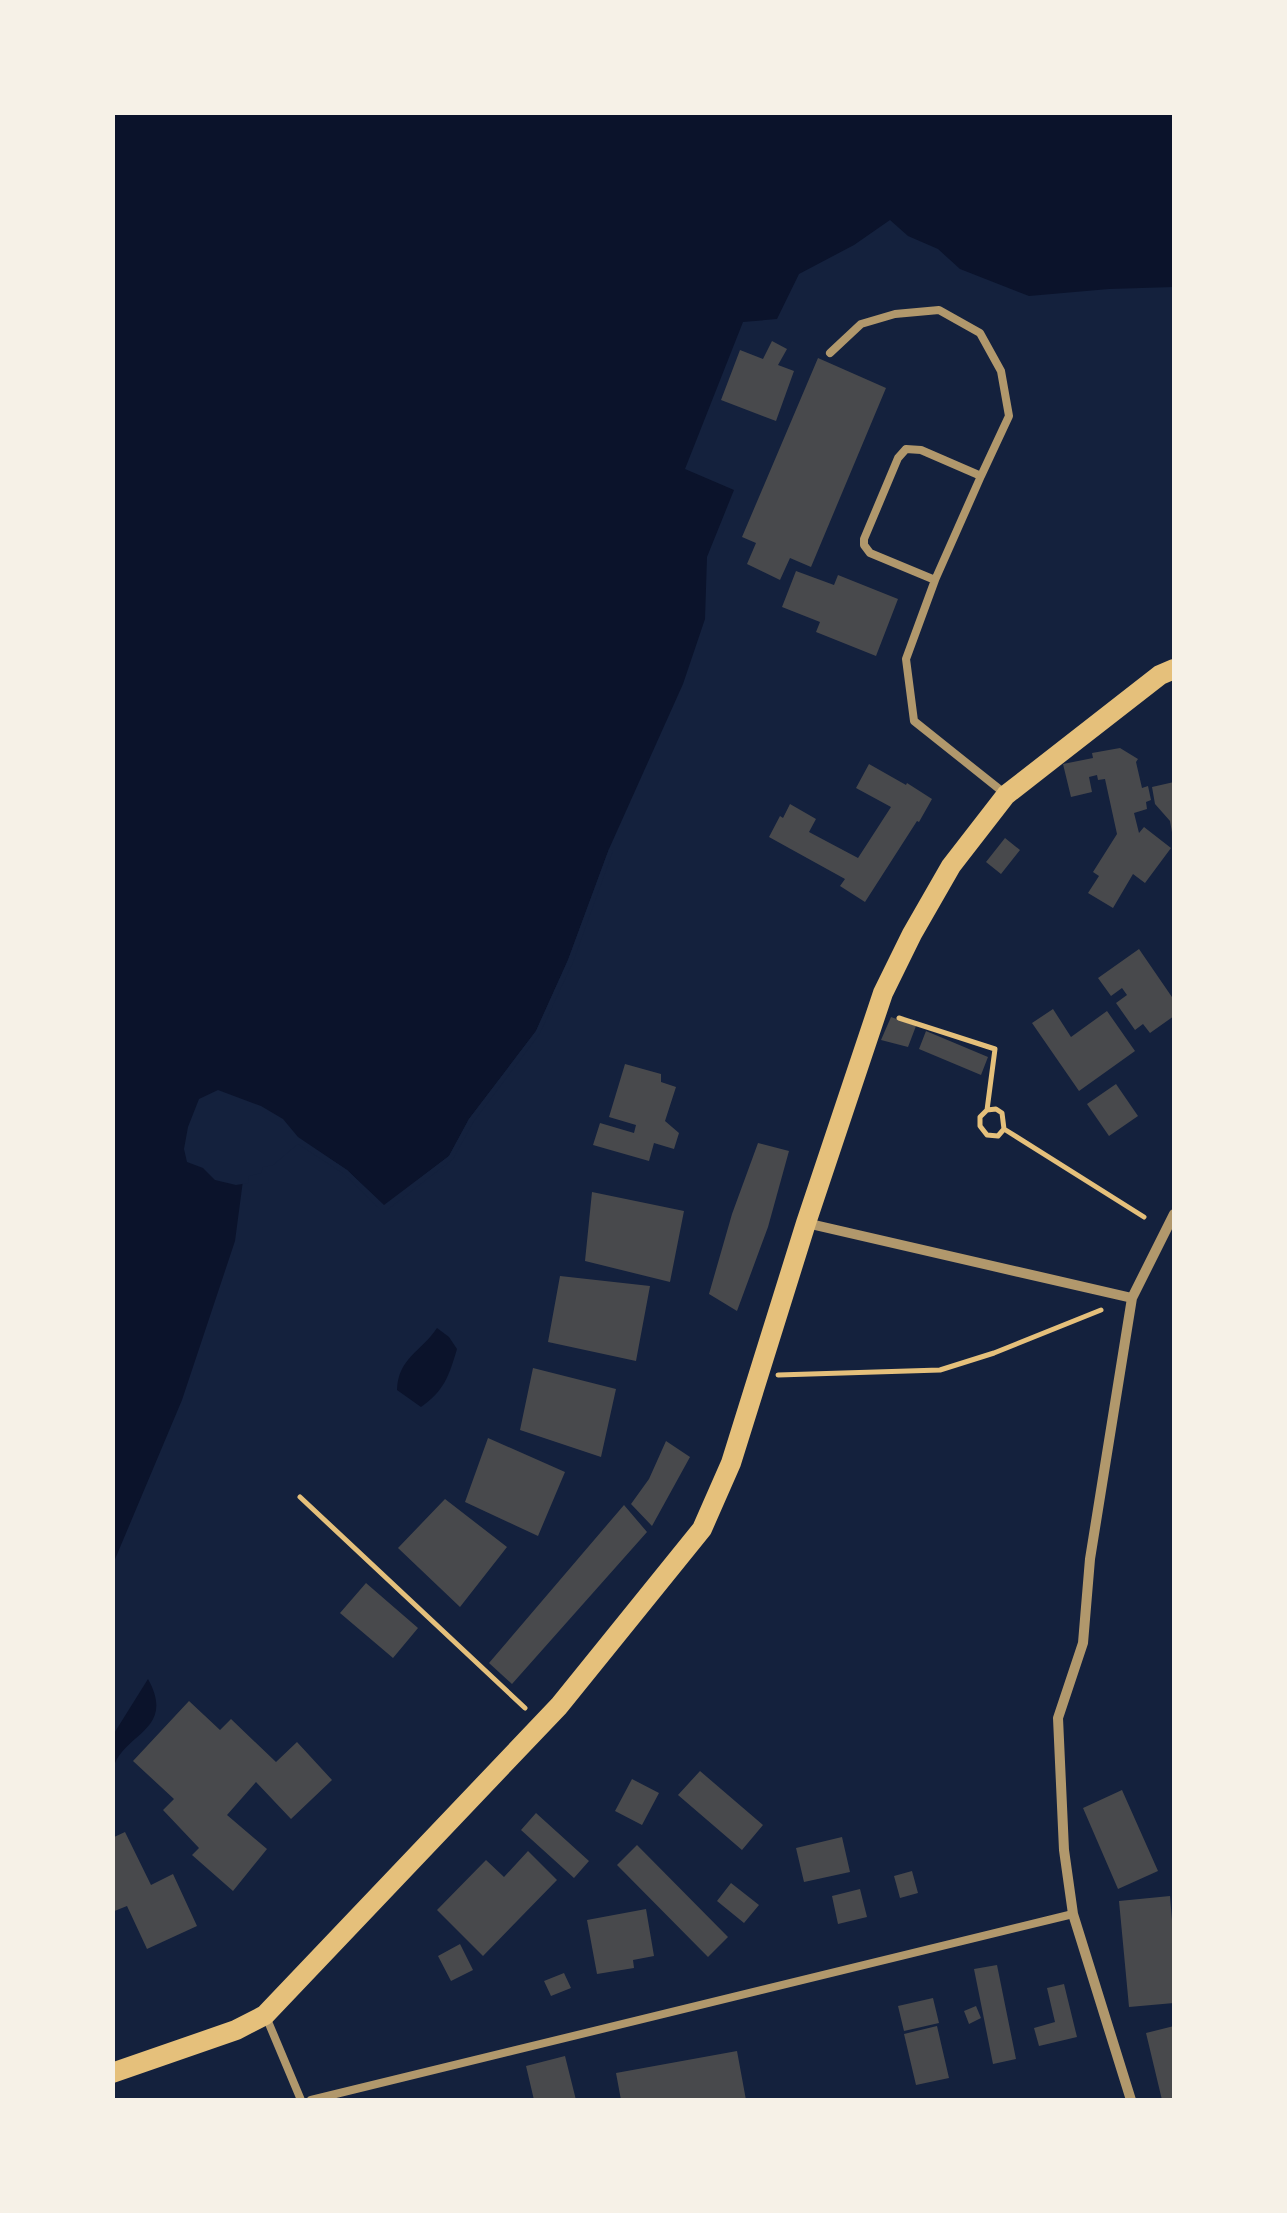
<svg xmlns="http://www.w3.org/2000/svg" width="1287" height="2213" font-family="'Fira Sans',sans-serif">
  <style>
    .water { fill: #0b132b }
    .pier { fill: #14213d }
    .building { fill: #48494c }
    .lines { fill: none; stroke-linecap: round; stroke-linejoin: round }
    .path { stroke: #e5c07b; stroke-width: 5 }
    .service { stroke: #b1986c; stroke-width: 8 }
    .minor { stroke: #b1986c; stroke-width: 10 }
    .secondary { stroke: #e5c07b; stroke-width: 20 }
  </style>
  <rect width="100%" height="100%" fill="#14213d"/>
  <path class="water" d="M113 113H1174V287L1109 289 1029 296 960 269 938 249 908 236 890 220 854 245 799 274 777 319 743 322 685 469 734 490 707 557 705 619 683 684 609 849 568 960 536 1031 469 1119 449 1156 384 1206 347 1170 298 1138 244 1173 235 1241 182 1400 113 1564Z
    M437 1328 449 1337 457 1349C449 1376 444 1391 421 1407L397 1390C398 1358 421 1352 437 1328Z
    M148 1679C177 1731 122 1733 113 1769V1735Z"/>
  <path class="pier" d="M609 849 613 851 573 962 540 1033 474 1121 453 1159 387 1210H381L344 1174 298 1144 273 1165 263 1167 261 1173 249 1176 248 1183 236 1185 215 1180 203 1168 187 1162 184 1149 188 1127 199 1099 218 1090 261 1106 283 1119 298 1137 347 1170 384 1205 449 1156 469 1119 536 1031 568 960Z"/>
  <path class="building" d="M772 341 787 349 778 365 794 371 776 421 721 400 740 350 763 359Z
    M818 358 886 388 811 567 790 558 780 580 747 564 756 543 742 537Z
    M796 571 834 585 838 575 898 599 876 656 816 632 820 622 782 607Z
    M1120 748 1138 759 1136 762 1142 788 1148 786 1151 800 1146 802 1147 809 1134 813 1139 833 1144 827 1171 848 1145 883 1133 874 1113 908 1088 893 1099 876 1093 872 1117 834 1105 779 1098 780 1097 775 1089 777 1092 792 1071 797 1063 764 1093 758 1092 753Z
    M869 764 906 785 907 783 932 799 919 822 917 821 865 902 840 886 845 879 769 837 780 816 783 818 790 804 816 819 809 832 858 858 891 807 856 788Z
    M1174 782V838H1173L1170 821 1155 804 1152 787Z
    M1005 838 1020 850 1001 874 986 862Z
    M1139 949 1174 1000V1016L1150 1033 1143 1024 1135 1030 1116 1003 1127 995 1122 988 1111 996 1098 978Z
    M1053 1009 1071 1037 1107 1011 1135 1051 1079 1091 1032 1023Z
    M891 1017 916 1026 908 1047 881 1040Z
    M926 1031 988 1057 981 1075 919 1049Z
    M625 1064 661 1074V1082L676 1087 665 1121 679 1133 674 1149 654 1143 649 1161 593 1145 600 1123 634 1133 636 1125 609 1117Z
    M1116 1084 1138 1116 1109 1136 1087 1104Z
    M758 1143 789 1151 768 1227 737 1311 709 1294 732 1214Z
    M592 1192 684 1211 670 1282 585 1261Z
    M560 1276 650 1286 636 1361 548 1342Z
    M533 1368 616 1389 601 1457 520 1430Z
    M488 1438 565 1472 538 1536 465 1502Z
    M666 1441 690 1457 652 1526 631 1504 649 1479Z
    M445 1499 507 1547 460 1607 398 1548Z
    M624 1505 647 1532 512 1684 489 1663Z
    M366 1583 418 1628 393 1658 340 1613Z
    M189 1701 220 1730 231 1719 276 1762 297 1742 332 1780 291 1819 256 1782 227 1815 267 1849 233 1891 192 1855 199 1848 163 1810 174 1799 133 1761Z
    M700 1771 763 1825 742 1850 678 1795Z
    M632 1779 659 1793 642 1825 615 1811Z
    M1122 1790 1158 1871 1118 1889 1083 1808Z
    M536 1813 589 1861 574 1878 521 1830Z
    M125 1832 151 1885 173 1874 197 1926 147 1949 127 1906 112 1912V1838Z
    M842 1837 850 1872 804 1882 796 1848Z
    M637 1845 728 1937 708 1957 617 1865Z
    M528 1851 557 1880 483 1956 437 1910 486 1860 504 1877Z
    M912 1871 918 1893 900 1898 894 1876Z
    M731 1883 759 1905 744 1923 717 1901Z
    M860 1889 867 1917 838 1924 832 1896Z
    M1170 1896 1174 1945V2003L1129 2007 1119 1901Z
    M646 1909 654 1956 633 1960 634 1968 597 1974 587 1920Z
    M460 1944 473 1970 451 1981 438 1956Z
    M997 1965 1016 2059 993 2064 974 1969Z
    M564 1973 571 1988 551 1996 544 1981Z
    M1064 1984 1077 2037 1039 2046 1034 2028 1055 2022 1047 1988Z
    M933 1998 939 2023 904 2031 898 2006Z
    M976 2006 981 2018 969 2024 964 2011Z
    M937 2026 949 2078 916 2085 904 2034Z
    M1174 2026V2100H1162L1146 2033Z
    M737 2051 746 2100H621L616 2073Z
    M565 2056 576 2100H534L526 2066Z"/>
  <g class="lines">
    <path class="path" d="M899 1018 995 1049 987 1110 980 1117V1126L987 1135 998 1136 1004 1129 1002 1113 996 1109 987 1110
      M1004 1129 1144 1217
      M778 1375 940 1370 994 1353 1101 1310
      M300 1497 525 1708"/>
    <path class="service" d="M830 353 861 324 895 314 939 310 980 333 1001 371 1009 416 981 476
      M906 449 921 450 981 476 935 580 870 553 864 545V539L898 458Z
      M935 580 906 659 914 721 1003 792
      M267 2019 301 2100
      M311 2100 1073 1914"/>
    <path class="minor" d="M806 1223 1132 1298 1174 1214
      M1131 2100 1073 1914 1064 1850 1058 1718 1083 1643 1090 1559 1132 1298"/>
    <path class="secondary" d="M112 2073 236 2030 265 2015 559 1706 702 1529 731 1463 806 1223 883 993 912 934 951 866 1006 795 1160 675 1174 669"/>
  </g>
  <rect width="1287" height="2213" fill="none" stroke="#f6f1e7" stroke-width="230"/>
</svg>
